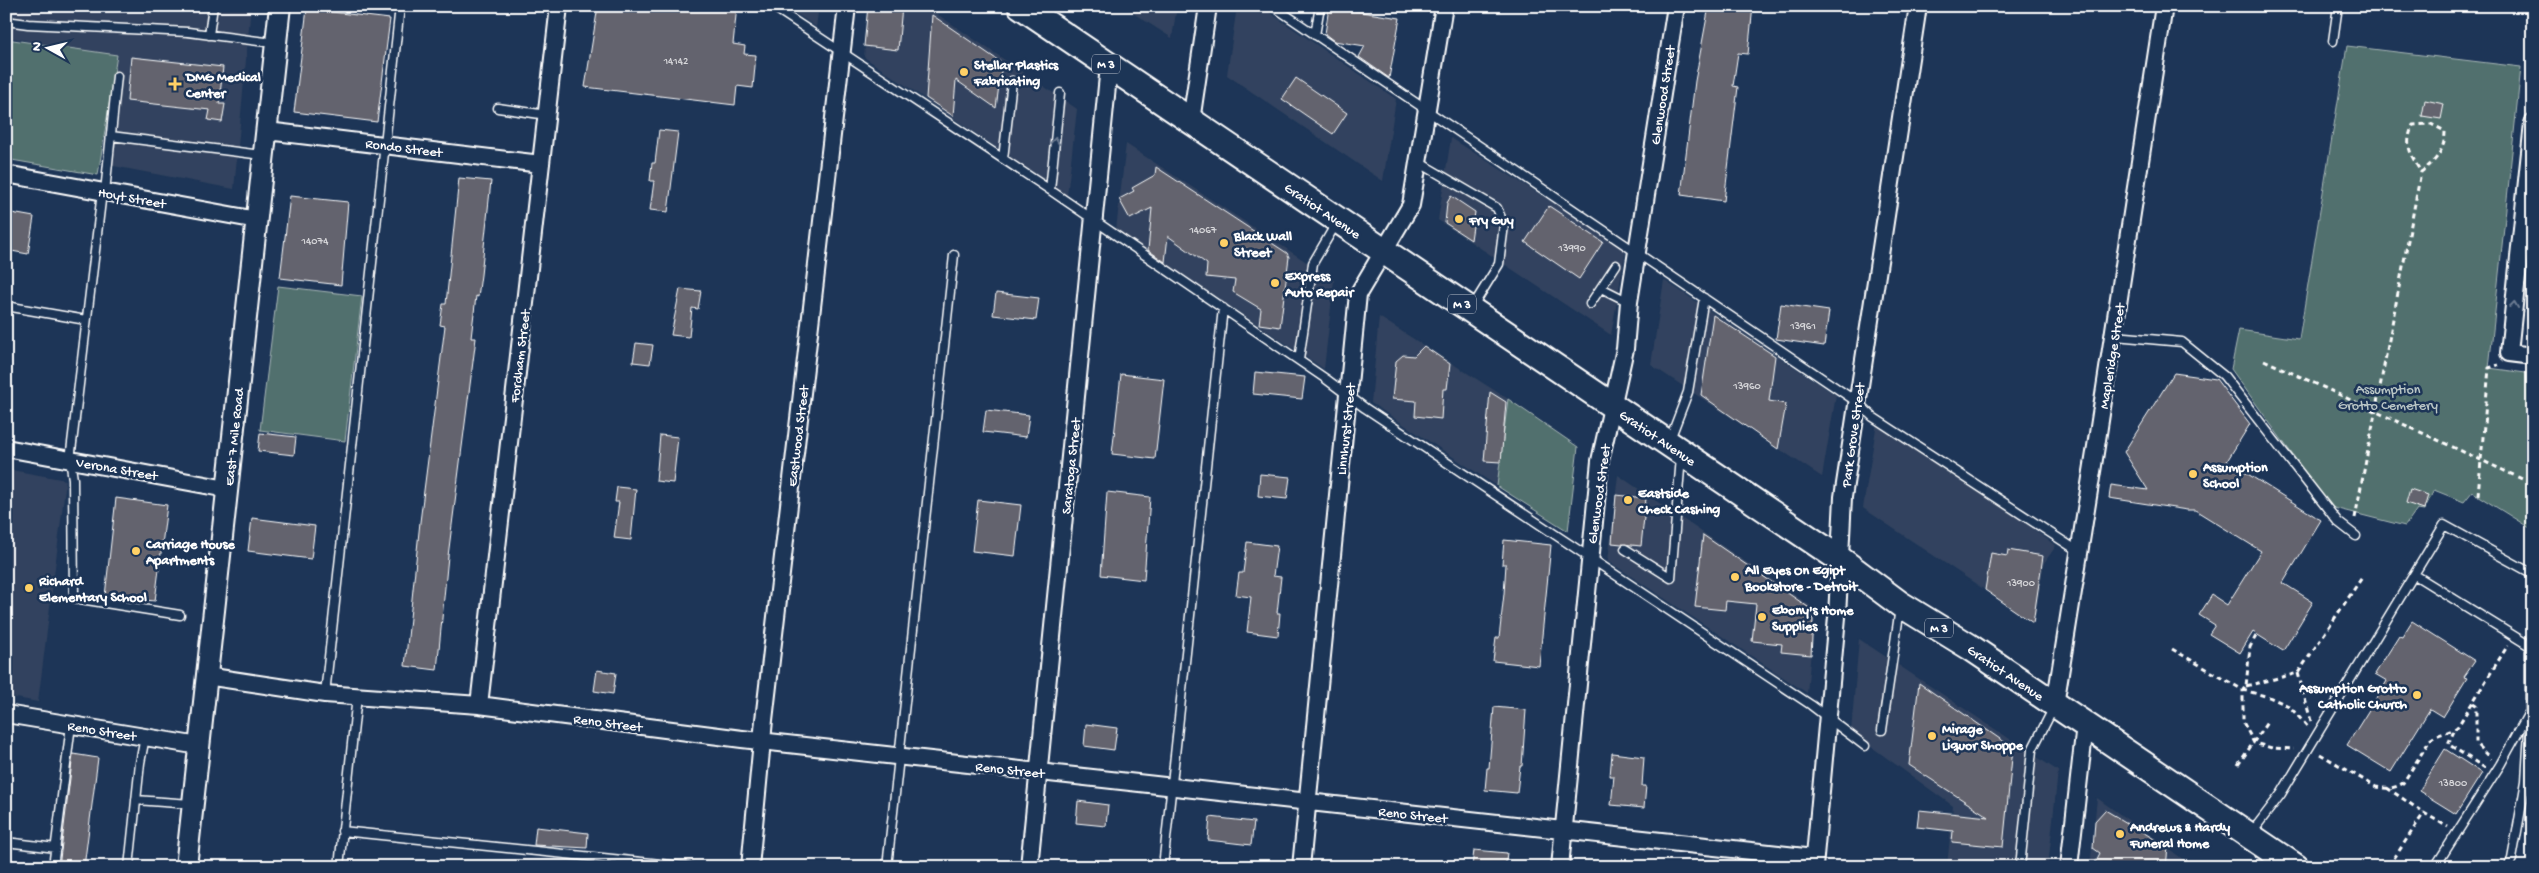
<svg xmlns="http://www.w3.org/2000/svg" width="2539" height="873" font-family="'Gochi Hand',sans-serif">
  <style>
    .built { fill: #32435e }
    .green { fill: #516f6e; stroke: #a8b7b6 }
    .building { fill: #64646e; stroke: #fff }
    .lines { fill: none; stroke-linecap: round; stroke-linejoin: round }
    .service-casing { stroke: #fff; stroke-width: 11 }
    .minor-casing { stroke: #fff; stroke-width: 20 }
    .tertiary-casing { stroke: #fff; stroke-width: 24 }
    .primary-casing { stroke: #fff; stroke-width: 29 }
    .path { stroke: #fff; stroke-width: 3; stroke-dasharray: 5 4; stroke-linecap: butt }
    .service { stroke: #1d3557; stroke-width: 8 }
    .minor { stroke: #1d3557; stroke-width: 16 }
    .tertiary { stroke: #1d3557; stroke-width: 20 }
    .primary { stroke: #1d3557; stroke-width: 25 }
    .oneway { stroke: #6c7c92 }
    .poi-dot { fill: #ffd166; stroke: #1d3557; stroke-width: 2 }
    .labels { text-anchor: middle; stroke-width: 5; stroke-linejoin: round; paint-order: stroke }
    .number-label { font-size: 11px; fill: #d8d8db }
    .shield { fill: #1d3557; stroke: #bbc2cd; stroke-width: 1 }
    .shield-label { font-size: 12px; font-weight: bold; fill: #fff }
    .poi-label { font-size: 14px; font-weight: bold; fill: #fff; stroke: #1d3557; text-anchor: start }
    .street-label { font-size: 14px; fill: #fff; stroke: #1d3557 }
    .park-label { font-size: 14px; fill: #b9c5c5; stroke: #1d3557 }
  </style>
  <rect width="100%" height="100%" fill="#1d3557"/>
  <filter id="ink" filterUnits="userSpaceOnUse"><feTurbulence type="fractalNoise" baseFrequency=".02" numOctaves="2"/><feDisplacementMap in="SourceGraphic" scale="10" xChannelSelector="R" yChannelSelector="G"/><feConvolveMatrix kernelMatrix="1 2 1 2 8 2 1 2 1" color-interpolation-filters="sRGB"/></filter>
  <g filter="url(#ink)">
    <path class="built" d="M6 6H251L234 189 103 164 117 56 6 37Z
      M785 6H819L816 27Z
      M869 6H925L1077 109 1067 196 864 57Z
      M1122 6H1177L1172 38Z
      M1237 6H1260L1396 99 1383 181 1227 75Z
      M1451 138 1626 249 1611 335 1438 220Z
      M1126 144 1334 280 1324 369 1116 230Z
      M1664 280 1836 395 1822 477 1651 365Z
      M1379 317 1508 399 1497 486 1371 403Z
      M1877 422 2012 513 2056 546 2044 563 2034 623 1863 508Z
      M6 469 66 480 38 702 6 696Z
      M1618 475 1815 609 1807 693 1608 561Z
      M1859 639 2058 771 2048 867H1947L1953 806 1851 732Z
      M2097 798 2194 867H2090Z"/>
    <path class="green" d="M6 39 117 55 98 175 6 159Z
      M2347 46 2521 67 2489 368 2533 374V530L2472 492 2464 502 2434 490 2424 510 2417 509 2405 526 2330 507 2231 369 2239 330 2299 339Z
      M278 286 362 296 345 441 260 430Z
      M1508 399 1578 447 1568 531 1497 486Z"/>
    <path class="building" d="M598 6H737L733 44 745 46 744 54 756 55 753 88 737 86 735 105 585 87Z
      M868 6H902L898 50 864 46Z
      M1709 6H1753L1748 54 1738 53 1733 86 1738 87 1724 201 1681 195 1695 81Z
      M1329 7 1400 18 1389 78 1359 57 1365 46 1334 41 1325 34Z
      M307 9 390 19 377 122 294 112Z
      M932 15 1002 63 996 108 956 80 953 116 926 98Z
      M131 57 223 67 219 104H225L222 122 208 120 210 110 127 101Z
      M1296 78 1347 113 1333 134 1282 99Z
      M2425 100 2444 104 2441 119 2422 116Z
      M659 130 678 132 668 212 650 210 654 181H650L652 163H655Z
      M1156 167 1287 253 1289 257 1280 327 1259 324 1261 309 1233 292 1235 280 1206 277 1207 264 1168 236 1165 262 1148 250 1152 208 1130 219 1119 199 1134 191 1132 188 1155 175Z
      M459 178 491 181 481 275 478 297 476 296 471 338H476L448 556 437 670 405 666 420 522 445 326 440 325 443 304H446Z
      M290 196 348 202 341 285 280 278Z
      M1451 196 1475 212 1471 240 1445 223 1447 203Z
      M1549 206 1603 242 1579 279 1525 242Z
      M6 212 34 217 28 254 6 250Z
      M680 289 701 291 698 309 692 308 689 337 671 335Z
      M996 293 1039 298 1036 320 993 315Z
      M1781 304 1829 311 1824 346 1776 339Z
      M1713 315 1775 356 1769 401 1786 404 1778 449 1701 395Z
      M636 343 653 345 650 364 633 362Z
      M1424 346 1450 364 1447 389H1443L1441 419 1415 416 1416 401 1392 399 1396 361 1403 355 1414 356Z
      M1255 372 1305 377 1302 399 1253 394Z
      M2174 373 2216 379 2250 424 2227 461 2321 520 2283 583 2313 602 2283 651 2253 632 2240 653 2209 634 2215 625 2199 615 2212 595 2227 605 2261 551 2195 510H2187L2109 498 2111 485 2148 490 2124 452Z
      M1121 374 1164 379 1155 459 1112 454Z
      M1490 392 1506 402 1501 462 1484 461Z
      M986 410 1029 415 1026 437 983 432Z
      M260 433 296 437 294 455 258 451Z
      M660 435 678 437 673 483 656 481Z
      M1260 474 1290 477 1287 499 1258 496Z
      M617 487 636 489 631 540 614 538 619 502H615Z
      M2410 489 2428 495 2424 509 2406 503Z
      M1107 492 1150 497 1144 580 1101 575Z
      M1616 495 1646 498 1641 546 1612 543Z
      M116 498 167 505 155 601 105 596Z
      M978 500 1021 505 1015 556 972 551Z
      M252 518 315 526 311 559 248 551Z
      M1703 535 1808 607 1813 620 1811 655 1781 652 1782 644 1752 641 1756 604 1726 601 1725 610 1695 607Z
      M1504 540 1551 545 1539 666 1493 661 1496 638H1499L1504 594 1506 564H1502Z
      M1247 542 1277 546 1273 576 1281 577 1277 613H1280L1278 636 1247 632 1251 597 1236 595 1239 573H1243Z
      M2008 550 2043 556 2033 623 1985 590 1991 553 2007 556Z
      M2412 621 2475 661 2464 677 2467 678 2443 717 2430 709 2391 772 2347 745 2387 681 2375 674 2399 636 2402 637Z
      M597 670 616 673 613 694 594 691Z
      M1919 683 2013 748 2003 847 1952 842 1953 831 1917 827 1919 810 1989 817 1909 765Z
      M1494 707 1526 710 1522 766H1520L1517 793 1485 790 1487 768H1489Z
      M1086 724 1117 728 1114 750 1084 746Z
      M2445 749 2482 773 2456 814 2419 791Z
      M1612 753 1644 757 1642 786H1646L1644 808 1611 805 1614 776H1610Z
      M73 754 98 758 84 867H59Z
      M1078 801 1108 805 1106 826 1076 823Z
      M2105 810 2168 847 2166 867H2093L2100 853 2093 848 2095 821Z
      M1210 817 1254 822 1251 845 1208 840Z
      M536 827 588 833 587 848 534 845Z
      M1474 850 1507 853 1505 867H1472Z"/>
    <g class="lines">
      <defs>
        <path id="service" d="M772 6 1050 190 1326 379 1365 408 1811 705 1865 746
          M1273 6 1857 402 1873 417 2078 551
          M6 21 28 24 188 32 274 43
          M209 35 213 6
          M1315 35 1320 6
          M2333 41 2338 6
          M498 108 547 115
          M111 136 262 155
          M1003 159 1012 81
          M1420 163 1497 208 1504 225 1499 264 1473 306
          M1050 190 1060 93
          M102 192 70 460 73 479 74 598 180 615
          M105 192 117 76
          M1601 288 1629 302
          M1590 304 1616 265
          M6 306 86 320
          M2115 336 2182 342 2224 376 2338 522 2356 536
          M1299 360 1313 263 1337 222
          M1670 439 1688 392 1704 298
          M1625 549 1671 578 1681 457
          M2415 575 2530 646
          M325 694 400 6
          M1882 730 1900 608
          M136 800 191 804
          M342 831 690 867
          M2252 832 2281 794 2444 525 2533 574
          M6 842 56 848
          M53 867 71 725
          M129 867 140 763 145 737
          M339 867 357 696
          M887 867 954 255
          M1163 867 1223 308
          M2020 867 2032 750 2054 707
          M2435 867 2500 765 2530 711V646L2533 639
          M2508 867 2512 859 2526 781 2530 714"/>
        <path id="minor" d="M1191 121 1208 6
          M2533 123 2509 353 2533 356
          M267 131 541 164
          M6 174 257 220
          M6 448 227 489
          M206 676 325 694 479 705 742 739 1814 858
          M479 705 559 6
          M2055 705C2092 472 2129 240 2164 6
          M6 714 199 746
          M750 867 764 720 847 6
          M1029 867 1109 66
          M1301 867 1358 294 1411 205 1444 6
          M1560 867 1600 461 1625 349 1629 302 1676 6
          M1814 867 1837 617 1843 497 1918 6
          M2069 867 2085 725"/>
        <path id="tertiary" d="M186 867 280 6"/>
        <path id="primary" d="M1021 6 1841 560 1900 604 1970 647 2296 867"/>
      </defs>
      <use href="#service" class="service-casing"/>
      <use href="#minor" class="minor-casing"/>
      <use href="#tertiary" class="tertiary-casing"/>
      <use href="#primary" class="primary-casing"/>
      <path class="path" d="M2264 360 2533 484
        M2478 495 2489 368 2498 365
        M2355 518 2421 172C2436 161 2445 150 2445 131L2431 124 2413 125C2404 144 2410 154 2421 172
        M2256 636 2250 647 2246 686 2243 690V722L2254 743 2272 748 2294 749
        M2172 649 2243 690 2269 697 2289 706 2308 727
        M2298 673 2311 721
        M2246 686 2298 673 2363 576
        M2473 703 2476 705V744L2491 759
        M2454 731 2448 744 2485 768
        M2320 754 2376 787C2386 789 2394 789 2403 783L2430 740C2439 732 2450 734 2458 726L2508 645
        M2238 765 2268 721
        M2387 788 2424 813
        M2389 866 2424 813 2448 827"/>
      <use href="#service" class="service"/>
      <use href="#minor" class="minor"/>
      <use href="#tertiary" class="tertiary"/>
      <use href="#primary" class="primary"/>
    </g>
    <defs><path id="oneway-chevron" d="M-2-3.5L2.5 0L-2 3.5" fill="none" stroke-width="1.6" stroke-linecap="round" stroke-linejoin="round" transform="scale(1.25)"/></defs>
    <g class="oneway">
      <use href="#oneway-chevron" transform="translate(1055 141) rotate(-84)"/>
      <use href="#oneway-chevron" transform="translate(2514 305) rotate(-84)"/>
    </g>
  </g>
  <g class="poi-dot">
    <circle cx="964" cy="72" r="5"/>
    <path d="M172.5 76.5h5v5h5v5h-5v5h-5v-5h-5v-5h5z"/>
    <circle cx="1459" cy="219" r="5"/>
    <circle cx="1224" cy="243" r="5"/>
    <circle cx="1275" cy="283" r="5"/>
    <circle cx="2193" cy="474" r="5"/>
    <circle cx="1628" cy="500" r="5"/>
    <circle cx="136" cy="551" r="5"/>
    <circle cx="1735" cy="577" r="5"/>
    <circle cx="29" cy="588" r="5"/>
    <circle cx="1762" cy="617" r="5"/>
    <circle cx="2417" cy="695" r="5"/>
    <circle cx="1932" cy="736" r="5"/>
    <circle cx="2120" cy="834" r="5"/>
  </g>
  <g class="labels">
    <g class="number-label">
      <text x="676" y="64">14142</text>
      <text x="1203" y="233">14067</text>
      <text x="315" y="244">14074</text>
      <text x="1572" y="251">13990</text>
      <text x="1803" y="329">13961</text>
      <text x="1747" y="389">13960</text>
      <text x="2021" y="586">13900</text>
      <text x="2453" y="786">13800</text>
    </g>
    <g class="shield">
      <rect x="1092" y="54.5" width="28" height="19" rx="4"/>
      <rect x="1448" y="294.5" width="28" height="19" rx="4"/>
      <rect x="1925" y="618.5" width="28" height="19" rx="4"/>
    </g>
    <g class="shield-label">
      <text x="1106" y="68">M 3</text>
      <text x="1462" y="308">M 3</text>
      <text x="1939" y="632">M 3</text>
    </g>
    <g class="poi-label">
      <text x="974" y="69">Stellar Plastics<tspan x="974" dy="16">Fabricating</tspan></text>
      <text x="186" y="81">DMG Medical<tspan x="186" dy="16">Center</tspan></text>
      <text x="1469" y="224">Fry Guy</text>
      <text x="1234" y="240">Black Wall<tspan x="1234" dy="16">Street</tspan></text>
      <text x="1285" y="280">Express<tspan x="1285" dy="16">Auto Repair</tspan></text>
      <text x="2203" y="471">Assumption<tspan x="2203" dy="16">School</tspan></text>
      <text x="1638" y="497">Eastside<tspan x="1638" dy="16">Check Cashing</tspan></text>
      <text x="146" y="548">Carriage House<tspan x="146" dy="16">Apartments</tspan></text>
      <text x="1745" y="574">All Eyes On Egipt<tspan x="1745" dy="16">Bookstore - Detroit</tspan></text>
      <text x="39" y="585">Richard<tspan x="39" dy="16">Elementary School</tspan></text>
      <text x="1772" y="614">Ebony's Home<tspan x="1772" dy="16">Supplies</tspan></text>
      <text x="2407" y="692" text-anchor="end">Assumption Grotto<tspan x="2407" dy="16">Catholic Church</tspan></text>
      <text x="1942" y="733">Mirage<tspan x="1942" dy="16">Liquor Shoppe</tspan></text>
      <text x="2130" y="831">Andrews &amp; Hardy<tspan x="2130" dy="16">Funeral Home</tspan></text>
    </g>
    <g class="street-label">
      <text transform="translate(1662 95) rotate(-81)" y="5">Glenwood Street</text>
      <text transform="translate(404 147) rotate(7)" y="5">Rondo Street</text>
      <text transform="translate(132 197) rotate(10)" y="5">Hoyt Street</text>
      <text transform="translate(1323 210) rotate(34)" y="5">Gratiot Avenue</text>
      <text transform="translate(519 356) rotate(-83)" y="5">Fordham Street</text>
      <text transform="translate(2111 356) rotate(-81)" y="5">Mapleridge Street</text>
      <text transform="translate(1345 429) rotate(-84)" y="5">Linnhurst Street</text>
      <text transform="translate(1852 435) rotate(-82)" y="5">Park Grove Street</text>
      <text transform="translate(797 436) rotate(-83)" y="5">Eastwood Street</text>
      <text transform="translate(233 437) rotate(-84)" y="5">East 7 Mile Road</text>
      <text transform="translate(1658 437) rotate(34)" y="5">Gratiot Avenue</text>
      <text transform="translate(1070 466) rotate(-84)" y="5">Saratoga Street</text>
      <text transform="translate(117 468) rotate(10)" y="5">Verona Street</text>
      <text transform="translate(1598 494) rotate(-82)" y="5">Glenwood Street</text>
      <text transform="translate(2006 672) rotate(34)" y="5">Gratiot Avenue</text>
      <text transform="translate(608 722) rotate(7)" y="5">Reno Street</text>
      <text transform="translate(102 730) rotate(9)" y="5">Reno Street</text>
      <text transform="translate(1010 769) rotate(6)" y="5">Reno Street</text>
      <text transform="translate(1413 814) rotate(6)" y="5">Reno Street</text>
    </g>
    <g class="park-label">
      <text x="2388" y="393">Assumption<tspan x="2388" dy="16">Grotto Cemetery</tspan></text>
    </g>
  </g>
  <rect width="2539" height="873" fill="none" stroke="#1d3557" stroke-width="25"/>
  <rect x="12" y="12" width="2514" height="848" fill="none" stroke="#fff" stroke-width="2" filter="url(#ink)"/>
  <g transform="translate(48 48) rotate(278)" stroke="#1d3557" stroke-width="4" paint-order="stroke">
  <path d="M0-4L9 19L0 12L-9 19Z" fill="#ffffff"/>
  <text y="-8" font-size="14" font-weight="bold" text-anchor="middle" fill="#ffffff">N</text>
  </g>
</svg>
